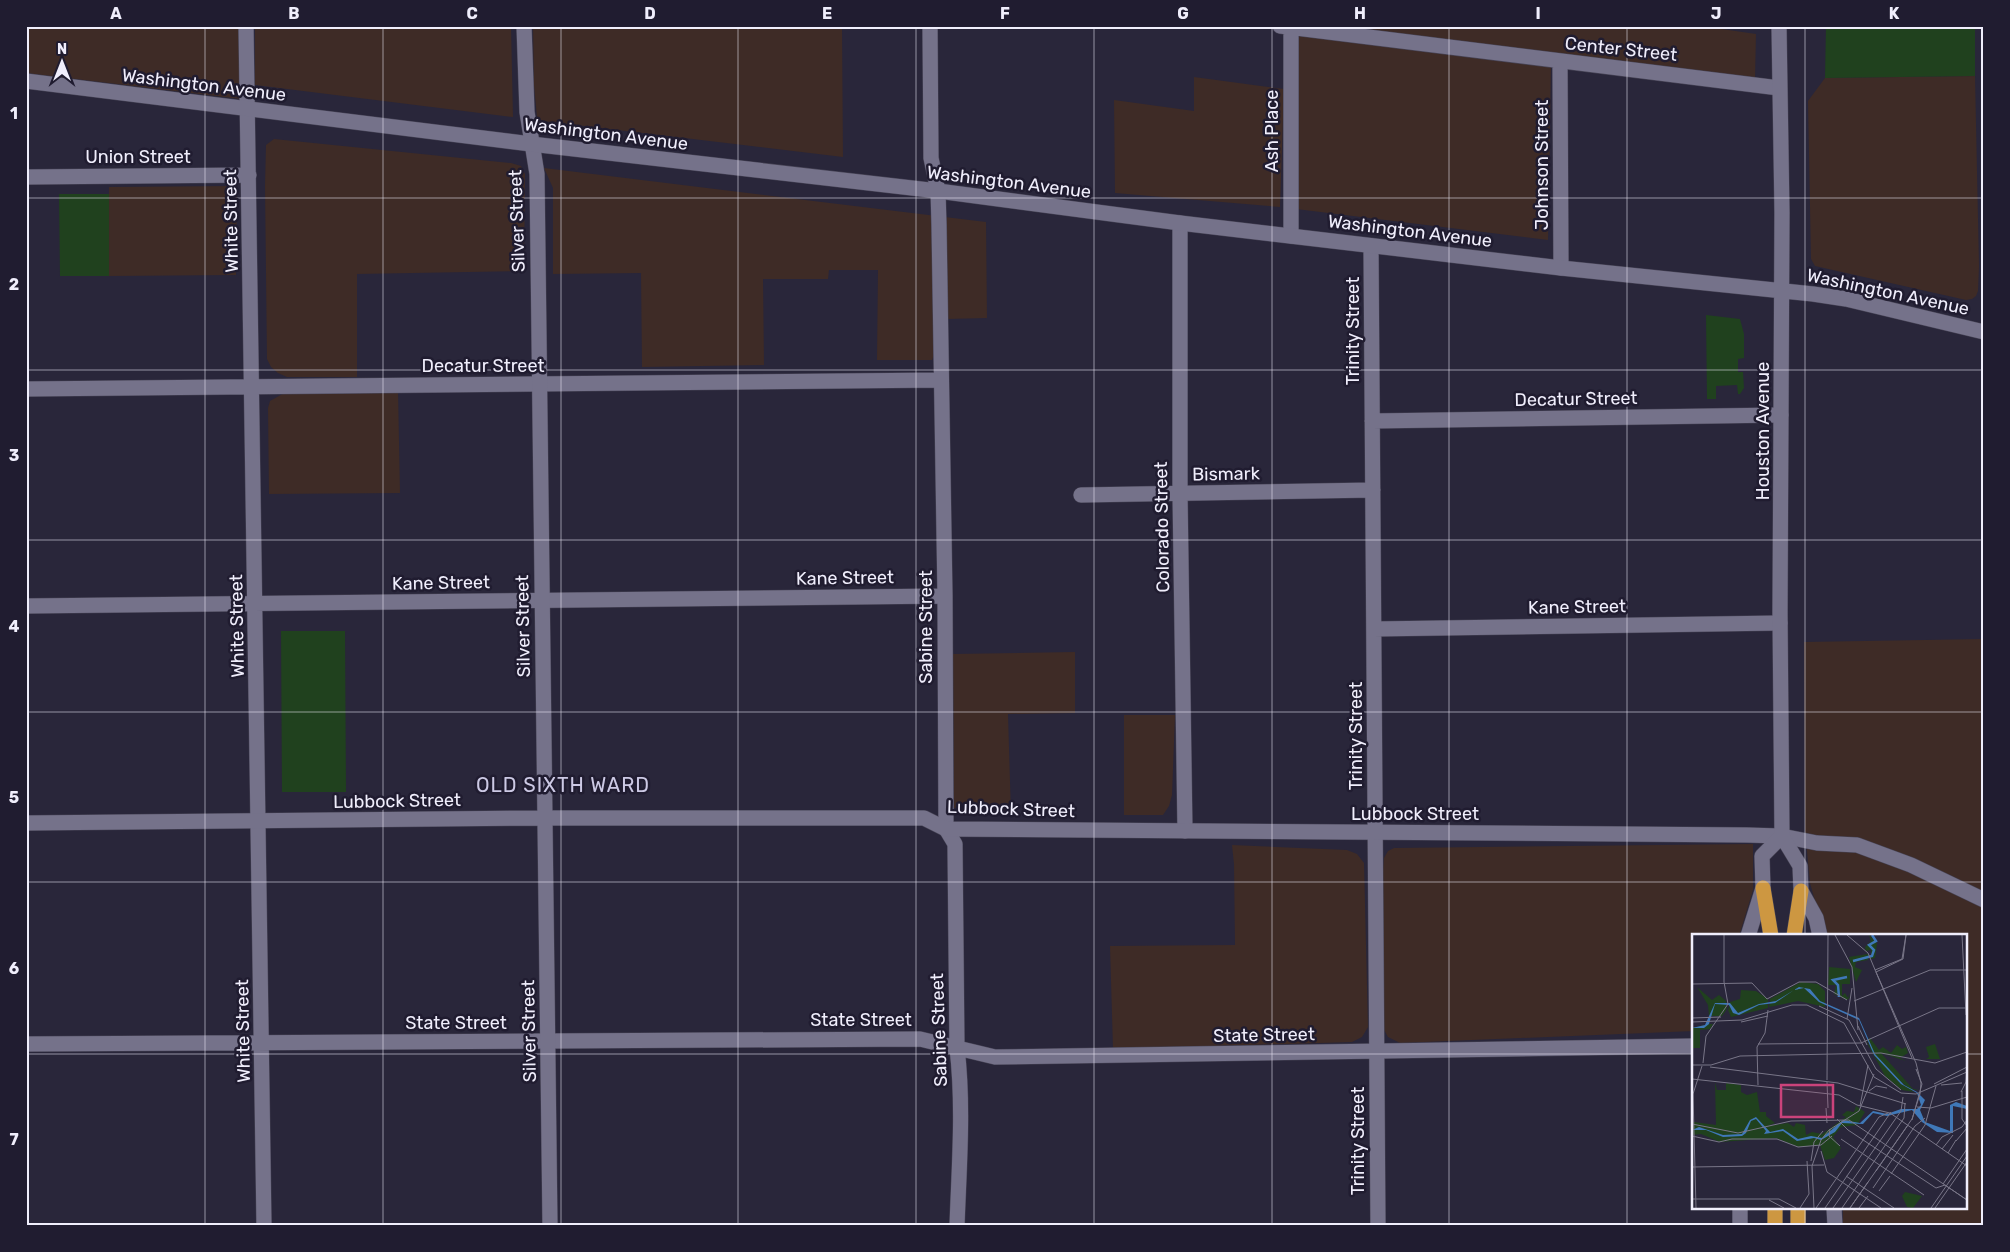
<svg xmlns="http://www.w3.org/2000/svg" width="2010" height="1252" font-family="Rubik,sans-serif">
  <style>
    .commercial { fill: #3e2b26 }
    .green { fill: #20411e }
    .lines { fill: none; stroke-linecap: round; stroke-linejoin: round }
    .minor-casing { stroke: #474456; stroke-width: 16 }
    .tertiary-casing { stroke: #474456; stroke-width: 16 }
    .secondary-casing { stroke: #474456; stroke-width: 16 }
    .motorway-casing { stroke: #474456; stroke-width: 16 }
    .minor { stroke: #75728a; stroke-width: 15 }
    .tertiary { stroke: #75728a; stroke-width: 15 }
    .secondary { stroke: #75728a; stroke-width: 15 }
    .motorway { stroke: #cd9741; stroke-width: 15 }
    .grid { fill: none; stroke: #f0eefc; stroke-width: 1; stroke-opacity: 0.55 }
    .labels { text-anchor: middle; stroke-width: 5; stroke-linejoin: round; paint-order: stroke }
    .street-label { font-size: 18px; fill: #f0eefc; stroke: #201c30 }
    .quarter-label { font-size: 20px; letter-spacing: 1px; fill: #ccc9e4; stroke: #201c30 }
    .inset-river { fill: none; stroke: #3f78b8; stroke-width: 2.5 }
    .inset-road { fill: none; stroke: #797688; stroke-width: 1 }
    .view { fill: #cb437b; fill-opacity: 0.15; stroke: #cb437b; stroke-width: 2.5 }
    .inset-edge { fill: none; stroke: #f0eefc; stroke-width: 2.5 }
    .neatline { fill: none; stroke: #f0eefc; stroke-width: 2 }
    .grid-label { font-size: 16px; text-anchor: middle; font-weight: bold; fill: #f0eefc }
  </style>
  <rect width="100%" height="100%" fill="#29263a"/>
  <path class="commercial" d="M26 26H239L241 99 26 73Z
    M255 26H511L513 117 255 85Z
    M533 26H842L843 157 542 121 537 117 534 85Z
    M1355 26H1701L1756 34 1755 79 1355 30Z
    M1297 34 1551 65 1548 240 1296 209Z
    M1975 76 1979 266 1978 291 1976 296 1972 299 1966 300 1815 266 1811 259 1808 101 1825 78Z
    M1194 77 1284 89 1280 207 1115 193 1114 100 1194 111Z
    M274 139 511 163 521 166 525 174 524 271 357 274V377H287L278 373 271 367 267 359 265 186 266 145Z
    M544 168 986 222 987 318 947 319 932 360H877L878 270H829L828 279H763L764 365 642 367 641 273 553 274V188Z
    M237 186 236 275 109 276V187Z
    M398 390 400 493 269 494 268 408 270 401 286 392Z
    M1984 639V1226H1843V1208H1966V936H1825L1810 883 1805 830 1804 642Z
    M1075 652V713L1008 714 1011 815 954 808 953 654Z
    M1124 715H1175L1172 795 1169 806 1163 815H1124Z
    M1753 844V890L1739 936H1694V1031L1400 1043 1388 1037 1383 1028V869L1384 858 1388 851 1394 848Z
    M1232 845 1347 850 1357 854 1364 863 1368 1027 1362 1037 1352 1042 1113 1049 1110 946 1235 945 1234 864Z"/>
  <path class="green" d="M1826 26H1975V76L1825 78Z
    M59 194H109V276H60Z
    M1706 315 1740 319 1744 334V358L1738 359V372H1743L1744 388 1740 394H1738L1737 385 1716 386V399H1707Z
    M281 631H345L346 792H282Z"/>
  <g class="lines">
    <defs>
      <path id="minor" d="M246 26 264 1226
        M930 26 931 158 938 191 939 225 945 596 946 829 955 844 957 1048C964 1107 959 1167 957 1226
        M1280 26 1779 88
        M1291 26V236
        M1560 62 1561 268
        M26 177 249 175
        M1180 223V493L1185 831
        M1371 246 1378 1226
        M26 389 941 380
        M1372 421 1781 415
        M1081 495 1373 490
        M26 606 945 596
        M1374 629 1780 623
        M26 1044 920 1039 995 1057 1694 1046"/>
      <path id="tertiary" d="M524 26 527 112 537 174 550 1226
        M26 823 545 818H924L946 829 1747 835 1782 836 1817 843 1857 845 1911 865 1984 900"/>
      <path id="secondary" d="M1779 26 1782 213 1780 613 1782 836 1800 866 1801 891 1816 918 1820 936
        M26 81 531 144 938 191 1180 223 1561 268 1813 294 1846 299 1984 332
        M1748 936 1763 888 1762 856 1782 836
        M1834 1208 1835 1226
        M1740 1226V1208"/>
      <path id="motorway" d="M1763 888 1771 936
        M1794 936 1801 891
        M1775 1208V1226
        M1798 1208V1226"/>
    </defs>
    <use href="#minor" class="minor-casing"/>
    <use href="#tertiary" class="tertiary-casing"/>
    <use href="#secondary" class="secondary-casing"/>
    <use href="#motorway" class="motorway-casing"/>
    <use href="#minor" class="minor"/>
    <use href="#tertiary" class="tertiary"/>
    <use href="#secondary" class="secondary"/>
    <use href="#motorway" class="motorway"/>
  </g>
  <path class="grid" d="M205 26V1226M383 26V1226M561 26V1226M738 26V1226M916 26V1226M1094 26V1226M1272 26V1226M1449 26V1226M1627 26V1226M1805 26V936M26 198H1984M26 370H1984M26 540H1984M26 712H1984M26 882H1984M26 1054H1694M1966 1054H1984M1805 1208V1226"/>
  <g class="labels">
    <g class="street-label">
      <text transform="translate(1621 49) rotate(6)" y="6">Center Street</text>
      <text transform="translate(204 85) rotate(7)" y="6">Washington Avenue</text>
      <text transform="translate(1272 131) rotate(-90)" y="6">Ash Place</text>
      <text transform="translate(606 134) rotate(7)" y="6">Washington Avenue</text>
      <text x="138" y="163">Union Street</text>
      <text transform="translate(1542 165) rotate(-90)" y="6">Johnson Street</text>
      <text transform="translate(1009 182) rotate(7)" y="6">Washington Avenue</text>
      <text transform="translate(231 221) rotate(-91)" y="6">White Street</text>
      <text transform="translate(517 221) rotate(-92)" y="6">Silver Street</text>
      <text transform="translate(1410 231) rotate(7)" y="6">Washington Avenue</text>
      <text transform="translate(1888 292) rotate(12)" y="6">Washington Avenue</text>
      <text transform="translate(1353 331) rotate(-90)" y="6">Trinity Street</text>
      <text x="483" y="372">Decatur Street</text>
      <text transform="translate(1576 399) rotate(-1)" y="6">Decatur Street</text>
      <text transform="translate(1763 431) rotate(-90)" y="6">Houston Avenue</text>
      <text transform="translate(1226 474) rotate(-1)" y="6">Bismark</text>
      <text transform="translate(1162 527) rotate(-91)" y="6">Colorado Street</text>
      <text transform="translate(845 578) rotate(-1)" y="6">Kane Street</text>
      <text transform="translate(441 583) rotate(-1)" y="6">Kane Street</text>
      <text transform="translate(1577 607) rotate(-1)" y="6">Kane Street</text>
      <text transform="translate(237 626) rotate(-91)" y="6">White Street</text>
      <text transform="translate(523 626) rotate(-91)" y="6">Silver Street</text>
      <text transform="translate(926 627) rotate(-90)" y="6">Sabine Street</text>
      <text transform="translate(1356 736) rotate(-90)" y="6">Trinity Street</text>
      <text transform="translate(397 801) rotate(-1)" y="6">Lubbock Street</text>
      <text transform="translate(1011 809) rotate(2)" y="6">Lubbock Street</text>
      <text x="1415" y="820">Lubbock Street</text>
      <text x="861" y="1026">State Street</text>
      <text x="456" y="1029">State Street</text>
      <text transform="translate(939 1030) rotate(-92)" y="6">Sabine Street</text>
      <text transform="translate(243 1031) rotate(-91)" y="6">White Street</text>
      <text transform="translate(529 1031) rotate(-91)" y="6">Silver Street</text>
      <text transform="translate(1264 1035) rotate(-1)" y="6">State Street</text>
      <text transform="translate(1358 1141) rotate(-90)" y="6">Trinity Street</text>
    </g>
    <g class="quarter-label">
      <text x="563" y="792">OLD SIXTH WARD</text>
    </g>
  </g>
  <g transform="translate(1692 934)">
    <rect width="275" height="275" fill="#29263a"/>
    <path d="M177 1 185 9 183 24 179 25V16L174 17 173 13 179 7ZM176 20V26L164 28 163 33 170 36 164 48 157 23ZM137 33 158 35V50H150V62L153 59 156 64 158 59 157 64 155 66 142 60 144 51H136ZM109 48 126 50 133 57V73L106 67 77 73 78 65ZM5 53 20 66 27 61 34 67 35 75 30 82H17L16 71ZM49 56 64 57 76 65V74L39 83 36 76 38 68 48 65ZM17 90H21L18 95 8 96V114H1L0 94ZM178 104 187 116 191 113 199 119 205 111 210 115 214 113 216 119 208 124 214 127 189 119 221 155 227 156H219L208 147 183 120 175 106ZM174 107 206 147 222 158 210 156 193 142ZM243 110 248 125H234L237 123 234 113ZM23 148 25 156H34V149L49 151V158L55 161 65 158 68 178H74V182L83 189 75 192 96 189 102 193 104 189 113 191 114 201 120 198 130 200 154 183 150 181 155 177 162 178 164 172 173 178 165 191 149 193 141 203 149 214 142 224 133 226 128 211 107 213 84 204 28 208 9 200 0 201 2 188 24 191ZM213 258 230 262 221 274 215 273 210 262Z" fill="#20411e"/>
    <path d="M107 53 118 55 128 67 167 84 183 120 212 151 225 158 233 166 228 176 233 188 258 197V171L264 168 275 172V175L261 172V199L245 198 230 188 220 176 195 182 181 179 171 190 150 189 143 198 129 206 122 204 105 207 91 197 72 200 74 197 64 185 59 187 54 199 50 202 31 203 14 196H0L7 193 31 201 50 200 58 186 64 183 78 198 91 195 106 205 119 202 130 204 151 186 168 189 181 177 195 180 209 175H225L229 171 225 159 209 150 182 121 167 86 127 68 112 54 102 56 83 69 67 71 47 81 41 79 37 71 23 70 17 90 12 94H0L13 91 23 69H38L46 79 67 70 84 67Z" fill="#3f78b8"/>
    <path class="inset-river" d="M161 27 180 22 182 16 177 11 184 7 180 1M147 63 146 51 141 46 155 43"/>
    <path class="inset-road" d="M143 1 160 33 166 96M155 1 176 19 220 124M270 1 274 81M183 36 210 25 214 1M0 50 60 49 75 65 107 48H124L155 66M162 67 238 36H275M127 72 157 86 184 135 209 156M0 84 29 83M155 85 160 54M0 88 50 86 100 71H115L152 89 182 143 209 159 224 160 275 138M49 88 76 82M166 92 175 111M66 110 169 109 247 74H275M11 129 14 102 36 70 32 48V1M0 131H19L48 122 189 119 243 129 275 118M18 133 146 149 214 170M0 145 147 161 165 171 198 179 275 232M135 146 136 1M135 148 136 174M242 150 275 133 274 148 269 158M66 151 65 113 73 99 76 76M249 151 270 149M177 157 184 152 195 154M270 157V185L275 192M168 172 176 131M225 173 239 174 275 163M134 174 135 189M145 185 156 196 244 254 253 251 275 266M220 186 230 150 224 135M0 190 46 199 99 187 157 186 275 266M138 195 137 202 148 212M0 202 27 208 40 205H85L106 213 129 211 140 202M149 205 232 261M264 207 275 194M244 211 250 203 270 193 275 186M250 215 261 201M129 217 135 238 189 274M256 219 264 206M119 227 122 208 131 197M0 233 132 231M184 237 216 191M199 240 233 191 244 152M154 242 202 274M251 250 275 215M181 254 223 192 233 184M187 257 198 242M0 265H87L104 274M77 266 92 274M4 274 1 160 10 132M108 274 117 260 115 227M122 274 120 232 129 206 137 196 167 177 182 140M124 274 187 183 196 179M133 274 199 178M141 274 209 177 211 163M150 274 212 184 213 169M158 274 176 248M158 274 220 185 228 160 229 149 224 129 184 38 211 25 214 1M167 274 176 262M239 274 275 222M243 274 275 228"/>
    <path class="view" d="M89 151H141V183H89Z"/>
    <rect width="275" height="275" class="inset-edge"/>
  </g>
  <rect width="2010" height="1252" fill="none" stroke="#201c30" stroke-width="55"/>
  <g transform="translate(62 62)" stroke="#201c30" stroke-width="4" paint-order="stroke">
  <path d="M0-4L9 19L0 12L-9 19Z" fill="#f0eefc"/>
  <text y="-8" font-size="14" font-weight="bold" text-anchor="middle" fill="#f0eefc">N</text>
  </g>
  <rect x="28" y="28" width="1954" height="1196" class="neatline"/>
  <g class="grid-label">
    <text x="116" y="19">A</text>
    <text x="294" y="19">B</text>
    <text x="472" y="19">C</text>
    <text x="650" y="19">D</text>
    <text x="827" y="19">E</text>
    <text x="1005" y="19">F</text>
    <text x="1183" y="19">G</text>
    <text x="1360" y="19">H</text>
    <text x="1538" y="19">I</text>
    <text x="1716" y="19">J</text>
    <text x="1894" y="19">K</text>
    <text x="14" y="119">1</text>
    <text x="14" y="290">2</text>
    <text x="14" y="461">3</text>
    <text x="14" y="632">4</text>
    <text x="14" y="803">5</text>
    <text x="14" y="974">6</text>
    <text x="14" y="1145">7</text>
  </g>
</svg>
